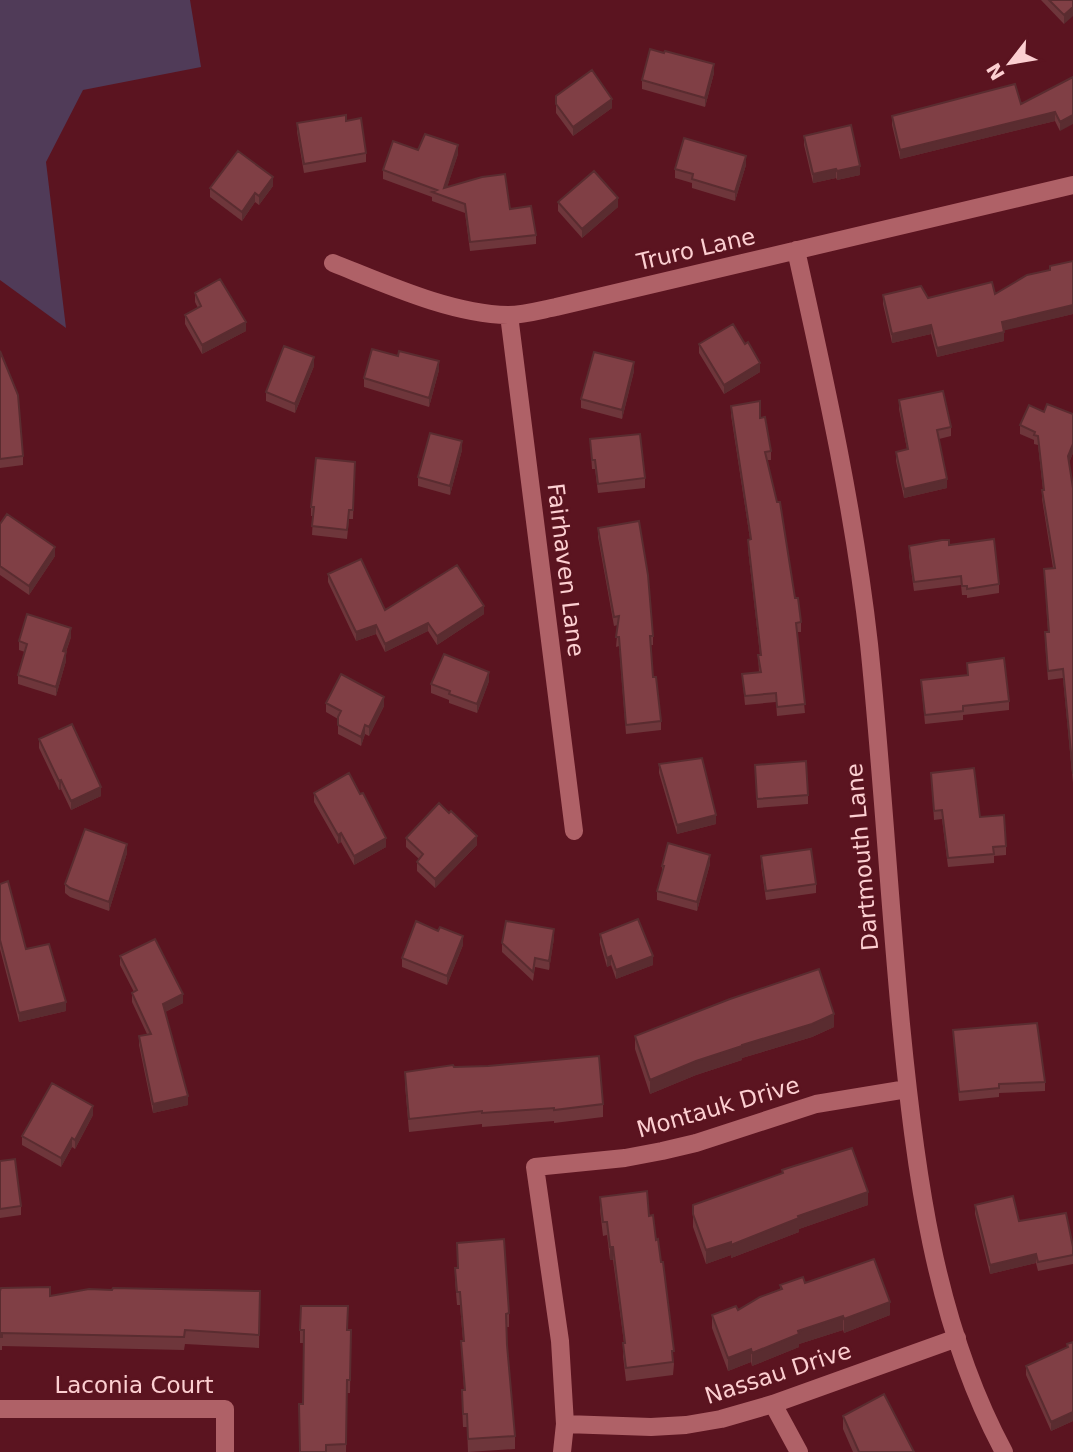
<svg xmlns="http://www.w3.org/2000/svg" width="1073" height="1452" font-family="'DejaVu Sans',sans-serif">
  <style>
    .green { fill: #503b58 }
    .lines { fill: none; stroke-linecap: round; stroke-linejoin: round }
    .minor { stroke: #af6167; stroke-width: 18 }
    .wall { fill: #6e363b }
    .shaded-wall { fill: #5a2c30 }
    .building { fill: #803f45; stroke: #5a2c30; stroke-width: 2 }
    .labels { text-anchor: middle; stroke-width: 5; stroke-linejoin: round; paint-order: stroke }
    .street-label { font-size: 23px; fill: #fccfd1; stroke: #5b1420 }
  </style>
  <rect width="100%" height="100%" fill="#5b1420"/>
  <path class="green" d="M0 0H190L201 67 83 90 46 162 66 328 0 280Z"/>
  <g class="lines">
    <path class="minor" d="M796 250C825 381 854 510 869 644 882 770 889 897 901 1024 915 1169 934 1322 1004 1452
      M333 263C386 284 451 314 508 315 524 315 541 310 556 307L1073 185
      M509 315 574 831
      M773 1404 799 1452
      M0 1409H225V1452
      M565 1424 651 1427 686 1425 721 1419 773 1404 957 1338
      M562 1452 565 1424 560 1341 535 1167 625 1158 662 1151 696 1143 816 1104 907 1089"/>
  </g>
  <path class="wall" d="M1041 0H1073L1064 24Z
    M714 73 705 107 642 89V80Z
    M1073 77 1060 131 1055 121 900 159 892 125V116L1021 104Z
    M556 96 612 108 573 136 556 113Z
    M346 121 366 153V162L304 173 297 132V123Z
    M804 136 860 175 837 180 836 178 813 183 804 145Z
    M418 150 458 154 447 187 510 209 536 235V244L470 251 465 213 432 201V197L383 179V170Z
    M746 165 735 201 692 188V183L675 178V169Z
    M273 186 259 205 255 202 242 221 210 197V188Z
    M558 202 618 207 582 238 558 211Z
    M1073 261V314L1004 330V341L937 357 931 334 892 343 883 304V295L928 298 995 294Z
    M195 293 246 331 202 354 185 324V315L198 308 195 302Z
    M699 344 760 372 724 394 699 353Z
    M0 351 23 456V465L0 468Z
    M314 366 295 413 266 401V392Z
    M439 370 429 407 364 387V378Z
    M634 371 622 419 581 408V399Z
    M899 400 951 427V436L939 439 947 488 904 498 896 461V452L907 449 899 409Z
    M1029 405 1073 453 1069 463 1073 488V783L1063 678 1048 680 1045 641V632H1048L1044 569 1053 568 1042 499 1043 490 1038 445 1034 444V440L1020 434V425Z
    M731 406 760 418 771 451V460H767L795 598 801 622V632H797L805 713 777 716 776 702 745 705 742 674 759 672 758 655H760L748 549V540L750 539 731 415Z
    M590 439 645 478V488L598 493 595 469H592Z
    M462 450 450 495 418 486V477Z
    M355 462 353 519H349L347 539 312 535 313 516H311V507Z
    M0 524 55 556 29 595 0 575Z
    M598 528 653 636V645H650L653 677 661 721V730L626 734 619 646 616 647 618 625 614 626 598 537Z
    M949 545 999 584V593L967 598V595H962L961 585 914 591 909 555V546Z
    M328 574 385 610 484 614 437 645 428 631 385 652 376 634 356 641 328 582Z
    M71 637 66 652V661L56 696 18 684V675L25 652 19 650V641Z
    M967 663 1009 701V710L963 715V720L925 724 921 680 967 675Z
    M489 681 477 713 449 703V700L431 693V684Z
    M326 703 384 706 369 736 365 734 361 746 338 734V719L326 712Z
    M39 739 101 796 71 810 61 789 59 790 39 748Z
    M659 764 716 824 677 834 659 773Z
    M755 765 808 795V804L757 808Z
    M931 773 980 817 1006 846V855L994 856V863L948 867 942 819 934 820Z
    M314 793 360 794 386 847 354 865 341 842 338 844 314 802Z
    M406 838 477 845 435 888 417 871V862L419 859 406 847Z
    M127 853 109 911 70 897 65 893V884Z
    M761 856 816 884V893L766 900 761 865Z
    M710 864 697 911 657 900V891L662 873V866Z
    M0 884 26 949 66 1011 19 1022 0 949Z
    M600 934 653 965 616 979 611 965 607 967 600 943Z
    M554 938 549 970 535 967 533 981 502 952V943Z
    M463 945 447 985 402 967V958Z
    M120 956 183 1003 165 1012 188 1105 153 1113 139 1045V1036L147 1034 132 1002V993L134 992 120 965Z
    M834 1027 812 1037 742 1058V1060L696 1075 650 1094 635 1049V1036Z
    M953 1030 1045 1082V1091L999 1093V1097L959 1101Z
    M454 1067 603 1104V1117L554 1123V1121L482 1127V1124L409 1132 405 1085V1072Z
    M93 1115 75 1149 72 1147 61 1167 22 1145V1136Z
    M0 1161 21 1206V1215L0 1218Z
    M782 1170 868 1205 799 1229V1232L731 1258V1255L706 1264 693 1227V1205L782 1174Z
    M600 1197 649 1216 656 1240 674 1364 673 1375 626 1381 623 1356 624 1343 613 1260H610L607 1235 603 1236 600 1210Z
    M975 1205 1019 1221 1073 1247V1264L1038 1271 1036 1263 990 1274 975 1214Z
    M457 1243 509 1313V1327H507V1345L515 1436V1449L468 1452 467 1427H463L462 1403V1390H464L461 1341H463L460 1305H457L455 1281V1268H457Z
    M805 1283 890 1315 844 1333 843 1330 799 1344V1347L752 1366 751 1362 728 1371 712 1328V1315L738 1310 780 1290V1285Z
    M0 1291 50 1296 260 1291 259 1348 185 1344 184 1350 2 1346V1350H0Z
    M300 1330H351L350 1393H347L346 1452H300L303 1404 304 1343H300Z
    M1073 1342V1421L1051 1431 1026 1375V1366L1067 1347V1344Z
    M843 1416 914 1452H853L843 1429Z"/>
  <path class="shaded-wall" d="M1073 7V16L1064 24V15Z
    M714 64V73L705 107V98Z
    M612 99V108L573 136V127Z
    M1055 112V121L900 159V150Z
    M1073 115V124L1060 131V122Z
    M458 145V154L444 197V188Z
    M746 156V165L735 201V192Z
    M860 166V175L837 180V171Z
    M836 169V178L813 183V174Z
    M273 177V186L259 205V196Z
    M255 193V202L242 221V212Z
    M618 198V207L582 238V229Z
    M1073 305V314L1002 331V322Z
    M246 322V331L202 354V345Z
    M931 325V334L892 343V334Z
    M1004 332V341L937 357V348Z
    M314 357V366L295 413V404Z
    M439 361V370L429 407V398Z
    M634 362V371L622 419V410Z
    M760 363V372L724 394V385Z
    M462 441V450L450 495V486Z
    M1073 444V453L1068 465V456Z
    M947 479V488L904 498V489Z
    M55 547V556L29 595V586Z
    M484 606V614L437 645V636Z
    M428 623V631L385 652V644Z
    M376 625V634L356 641V632Z
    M71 628V637L63 660V651Z
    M66 652V661L56 696V687Z
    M489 672V681L477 713V704Z
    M384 697V706L369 736V727Z
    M365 725V734L361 746V737Z
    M61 780V789L59 790V781Z
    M101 787V796L71 810V801Z
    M716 815V824L677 834V825Z
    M341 833V842L338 844V835Z
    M477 836V845L435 888V879Z
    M386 838V847L354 865V856Z
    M127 844V853L109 911V902Z
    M710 855V864L697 911V902Z
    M554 929V938L549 970V961Z
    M463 936V945L447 985V976Z
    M611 956V965L607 967V958Z
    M653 956V965L616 979V970Z
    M183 994V1003L163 1013V1004Z
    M66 1002V1011L19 1022V1013Z
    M834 1014V1027L812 1037 742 1058V1060L696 1075 650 1094V1080L696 1061 742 1045Z
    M188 1096V1105L153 1113V1104Z
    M93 1106V1115L75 1149V1140Z
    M72 1138V1147L61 1167V1158Z
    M868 1192V1205L799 1229V1232L731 1258V1245L798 1216Z
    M731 1242V1255L706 1264V1250Z
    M610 1247H613V1260H610Z
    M1036 1254V1263L990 1274V1265Z
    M890 1302V1315L844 1333V1319Z
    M843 1316V1330L799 1344V1347L752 1366V1353L798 1331Z
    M751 1349V1362L728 1371V1358Z
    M1073 1412V1421L1051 1431V1422Z"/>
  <path class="building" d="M1049 0H1073V7L1064 15Z
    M650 49 664 53 665 51 714 64 705 98 642 80Z
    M592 70 612 99 573 127 556 104V96Z
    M1073 77V115L1060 122 1055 112 900 150 892 116 1015 84 1021 104Z
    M346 115V121L361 118 366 153 304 164 297 123Z
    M851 125 860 166 837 171 836 169 813 174 804 136Z
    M425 134 458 145 444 188 482 177 505 174 510 209 531 206 536 235 470 242 465 204 432 192 437 190 383 170 393 141 418 150Z
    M684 138 746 156 735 192 692 179 693 174 675 169Z
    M238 151 273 177 259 196 255 193 242 212 210 188Z
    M594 171 618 198 582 229 558 202Z
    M1073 261V305L1002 322 1004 332 937 348 931 325 892 334 883 295 921 286 928 298 992 282 995 294 1027 275 1050 270V266Z
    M220 279 246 322 202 345 185 315 201 306 195 293Z
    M733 324 745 344 748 342 760 363 724 385 699 344Z
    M284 346 314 357 295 404 266 392Z
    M372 349 398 356 399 351 439 361 429 398 364 378Z
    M0 351 18 395 23 456 0 459Z
    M594 352 634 362 622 410 581 399Z
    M943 391 951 427 937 430 947 479 904 489 896 452 908 449 899 400Z
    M760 401V418L765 417 771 451 765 452 777 502H780L795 598H798L801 622 796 623 805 704 777 707 776 693 745 696 742 674 761 672 758 655H761L748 540 751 539 731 406Z
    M1047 404 1073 414V444L1068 456 1073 488V774L1063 669 1048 671 1045 632H1049L1044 569 1055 568 1042 490H1044L1038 436 1034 435 1035 432 1020 425 1029 405 1044 412Z
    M430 433 462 441 450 486 418 477Z
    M640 434 645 478 598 484 595 460H592L590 439Z
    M316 458 355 462 353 510H349L347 530 312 526 314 507H311Z
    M7 514 55 547 29 586 0 566V524Z
    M639 521 648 575 653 636H650L653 677H656L661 721 626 725 619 637H616L619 616 614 617 598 528Z
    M994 539 999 584 967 589V586H962L961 576 914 582 909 546 942 540H949V545Z
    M361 559 385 610 457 565 484 606 437 636 428 623 385 644 376 625 356 632 328 574Z
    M27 614 71 628 63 651 66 652 56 687 18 675 27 644 19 641Z
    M444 654 489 672 477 704 449 694 450 691 431 684Z
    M1004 658 1009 701 963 706V711L925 715 921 680 968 675 967 663Z
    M341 674 384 697 369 727 365 725 361 737 338 725V717L341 711 326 703Z
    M72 724 101 787 71 801 61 780 59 781 39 739Z
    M702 758 716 815 677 825 659 764Z
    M806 761 808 795 757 799 755 765Z
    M974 768 980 817 1004 815 1006 846 993 847 994 854 948 858 942 810 934 811 931 773Z
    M349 773 360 794 363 793 386 838 354 856 341 833 338 835 314 793Z
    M439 803 449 813 451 811 477 836 435 879 417 862 423 854 406 838Z
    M85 829 127 844 109 902 70 888 65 884Z
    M668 843 710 855 697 902 657 891 664 866H662Z
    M811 849 816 884 766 891 761 856Z
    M8 881 26 949 49 944 66 1002 19 1013 0 940V884Z
    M638 919 653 956 616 970 611 956 607 958 600 934Z
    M416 921 438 931 440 927 463 936 447 976 402 958Z
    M506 921 554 929 549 961 535 958 533 972 502 943Z
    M155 939 183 994 163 1004 188 1096 153 1104 139 1036 151 1034 132 993 137 990 120 956Z
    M819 969 834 1014 812 1024 742 1045V1046L696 1061 650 1080 635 1036 730 999Z
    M1037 1023 1045 1082 999 1084V1088L959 1092 953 1030Z
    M599 1056 603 1104 554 1110V1108L482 1113V1111L409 1119 405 1072 453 1065 454 1067 488 1066Z
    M52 1083 93 1106 75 1140 72 1138 61 1158 22 1136Z
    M852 1148 868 1192 798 1216 799 1218 731 1245V1242L706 1250 693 1214V1205L783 1173 782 1170 791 1167Z
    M15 1159 21 1206 0 1209V1161Z
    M647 1191 649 1216 653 1215 656 1240 658 1239 661 1262H663L674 1351H672L673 1362 626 1368 623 1343H625L613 1247H610L607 1222H603L600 1197Z
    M1013 1196 1019 1221 1066 1213 1073 1247V1255L1038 1262 1036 1254 990 1265 975 1205Z
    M504 1239 509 1313 506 1314 507 1345 515 1436 468 1439 467 1414H463L462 1390H465L461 1341H464L460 1292H457L455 1268H458L457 1243Z
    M874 1259 890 1302 844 1319 843 1316 798 1331 799 1334 752 1353 751 1349 728 1358 712 1315 736 1306 738 1310 760 1297 782 1289 780 1285 803 1277 805 1283Z
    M50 1287V1296L89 1289 112 1290 113 1288 260 1291 259 1335 185 1330 184 1337 2 1333V1337H0V1291L1 1288Z
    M301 1306H348L347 1330H351L350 1380H347L346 1444 326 1445V1452H300L299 1404H303L304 1330H300Z
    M1073 1342V1412L1051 1422 1026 1366 1068 1347 1067 1344Z
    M884 1394 914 1452H859L843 1416Z"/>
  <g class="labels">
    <g class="street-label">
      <text transform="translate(696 249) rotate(-13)" y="8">Truro Lane</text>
      <text transform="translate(566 570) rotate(83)" y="8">Fairhaven Lane</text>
      <text transform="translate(862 857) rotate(-95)" y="8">Dartmouth Lane</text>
      <text transform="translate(718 1107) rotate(-16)" y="8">Montauk Drive</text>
      <text transform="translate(778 1373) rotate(-18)" y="8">Nassau Drive</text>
      <text x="134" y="1393">Laconia Court</text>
    </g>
  </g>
  <g transform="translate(1010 63) rotate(239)" stroke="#5b1420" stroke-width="5" paint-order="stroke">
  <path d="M0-5L12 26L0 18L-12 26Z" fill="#fccfd1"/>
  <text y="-10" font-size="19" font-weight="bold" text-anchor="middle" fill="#fccfd1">N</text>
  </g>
</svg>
